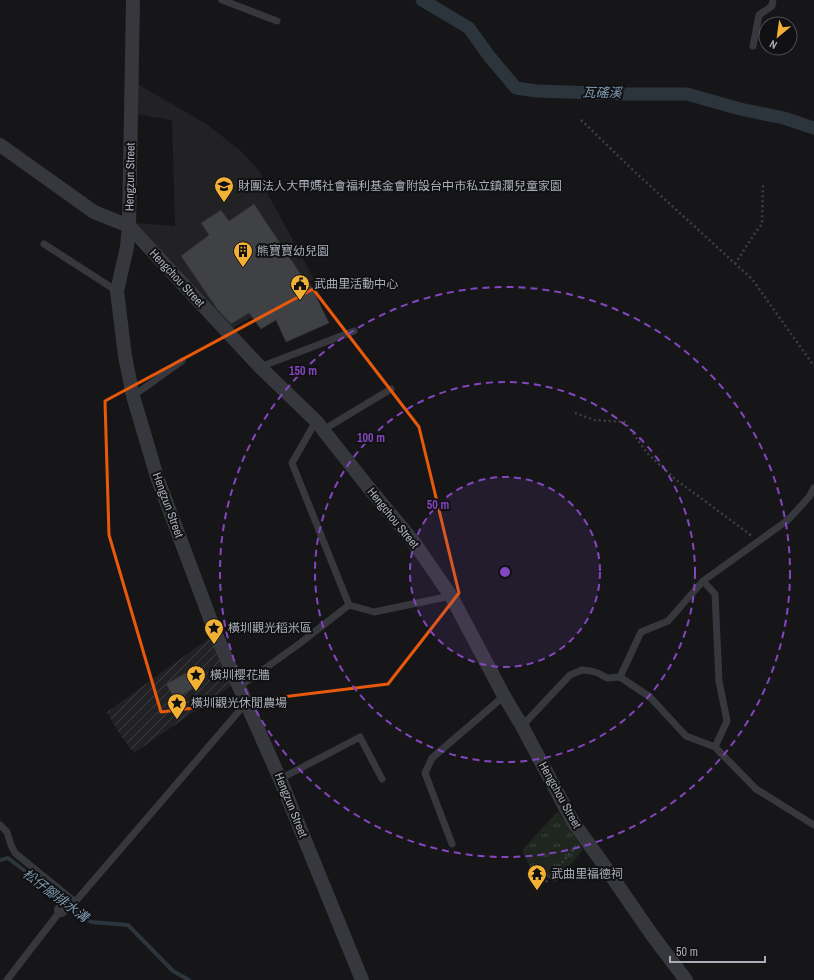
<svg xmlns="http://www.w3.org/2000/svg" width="814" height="980" font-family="'Archivo Narrow','Noto Sans TC',sans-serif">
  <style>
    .built { fill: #222225 }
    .industrial { fill: url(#industrial-furrows) }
    .grass { fill: url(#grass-tufts) }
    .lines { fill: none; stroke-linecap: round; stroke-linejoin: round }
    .stream { stroke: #2c353c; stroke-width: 4 }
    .canal { stroke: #2c353c; stroke-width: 13 }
    .building { fill: #404145; stroke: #303034 }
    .path { stroke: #3d3f44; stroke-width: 2.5; stroke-dasharray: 2 3; stroke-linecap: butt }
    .lane { stroke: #37383d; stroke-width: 7 }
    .street { stroke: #37383d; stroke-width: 14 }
    .marked { fill: none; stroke: #e8590c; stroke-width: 3; stroke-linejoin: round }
    .ring { fill: none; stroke: #8446be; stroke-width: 2; stroke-dasharray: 7 5 }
    .labels { text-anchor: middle; stroke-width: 4; stroke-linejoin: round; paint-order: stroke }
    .street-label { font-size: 12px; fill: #a8adb8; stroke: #111113 }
    .poi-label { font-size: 12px; fill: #a8adb8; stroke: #111113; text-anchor: start }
    .water-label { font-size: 13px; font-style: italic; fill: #7f9bb3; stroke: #111113 }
    .centre { fill: #8446be; stroke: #111113; stroke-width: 2 }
    .ring-label { font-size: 12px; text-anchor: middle; font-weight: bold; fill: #8446be; stroke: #111113; stroke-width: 4; stroke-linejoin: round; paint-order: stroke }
  </style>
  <defs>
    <pattern id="industrial-furrows" width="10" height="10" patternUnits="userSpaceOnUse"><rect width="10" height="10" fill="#222225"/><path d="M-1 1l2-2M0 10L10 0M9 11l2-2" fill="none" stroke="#3f3f43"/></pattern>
    <pattern id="grass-tufts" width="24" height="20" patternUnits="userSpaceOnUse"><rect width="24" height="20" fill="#1e261f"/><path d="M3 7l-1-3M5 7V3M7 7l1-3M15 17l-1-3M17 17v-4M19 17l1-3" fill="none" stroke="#3c433d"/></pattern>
  </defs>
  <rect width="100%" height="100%" fill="#161618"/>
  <path class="built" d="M134 82 208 125 242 152 260 172 269 196 314 279 230 330 133 223 175 226 172 120 135 114Z"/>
  <path class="industrial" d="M212 636 233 685 134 753 119 733 107 712Z"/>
  <path class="grass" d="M558 811 583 850 555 883 543 874 533 873 522 850Z"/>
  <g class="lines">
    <path class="stream" d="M0 860 8 858 63 900
      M68 905 91 922 128 925 173 971 189 980"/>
    <path class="canal" d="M422 0 469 28 489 56 516 88 537 91 628 94H687L740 109 784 118 814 128"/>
  </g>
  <path class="building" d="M254 204 308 285 310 284 329 323 286 342 276 320 261 329 249 313 231 324 217 309 181 256 209 235 201 223 221 210 229 221Z
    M195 668 203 683 175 699 166 684Z"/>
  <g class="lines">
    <path class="path" d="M581 120 636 173 752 279 814 366
      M735 264 755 233 762 224 763 185
      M575 413 594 420 625 422 647 453 675 479 752 536
      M546 882 576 846"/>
    <path class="lane" d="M222 0 277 21
      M753 46 759 15 772 6 773 0
      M44 244 117 291
      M260 367 354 331
      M133 396 182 361
      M316 421 292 463 349 605
      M323 430 391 389
      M703 581 715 594 719 681 727 721 715 747
      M620 677 641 632 668 621 703 581 788 520 809 497 814 488
      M239 687 299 644 349 605 374 612 451 596
      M522 726 570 675 582 670 591 671 598 673 607 678 620 677 650 697 686 736 715 747 756 789 814 825
      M280 779 360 737 382 779
      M0 825 7 832 11 845 15 853 75 902
      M452 844 425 773 432 758 504 696
      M66 902H75L246 703
      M7 980 61 910"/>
    <path class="street" d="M133 0 129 226 127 247 117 291 125 356 133 396 157 477 217 637 280 779 362 980
      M0 145 94 212 129 226 260 367 316 421 369 488 413 541 451 596 504 696 522 726 573 822 599 858 652 935 686 980
      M61 910 66 902"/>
  </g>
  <path class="marked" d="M313 289 419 427 459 593 388 684 161 712 109 535 105 401Z"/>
  <circle cx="505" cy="572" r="95" fill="#8446be" fill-opacity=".12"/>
  <g class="ring">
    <circle cx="505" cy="572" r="95"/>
    <circle cx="505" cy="572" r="190"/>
    <circle cx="505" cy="572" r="285"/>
  </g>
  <defs>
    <symbol id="school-pin" viewBox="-11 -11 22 30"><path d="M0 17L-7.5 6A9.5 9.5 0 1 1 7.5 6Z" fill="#f2b134" stroke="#111113"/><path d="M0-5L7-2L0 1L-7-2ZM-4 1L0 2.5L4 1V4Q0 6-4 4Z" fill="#111"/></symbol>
    <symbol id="building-pin" viewBox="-11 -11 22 30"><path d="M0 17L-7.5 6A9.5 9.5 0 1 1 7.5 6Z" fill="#f2b134" stroke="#111113"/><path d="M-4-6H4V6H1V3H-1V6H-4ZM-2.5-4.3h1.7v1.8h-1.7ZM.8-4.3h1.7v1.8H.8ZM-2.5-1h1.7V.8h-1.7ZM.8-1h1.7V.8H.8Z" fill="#111"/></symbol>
    <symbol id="civic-pin" viewBox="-11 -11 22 30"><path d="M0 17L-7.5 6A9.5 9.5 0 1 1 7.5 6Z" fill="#f2b134" stroke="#111113"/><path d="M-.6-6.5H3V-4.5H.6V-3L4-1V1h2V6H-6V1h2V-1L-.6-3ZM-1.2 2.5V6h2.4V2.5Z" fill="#111"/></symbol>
    <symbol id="sight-pin" viewBox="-11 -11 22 30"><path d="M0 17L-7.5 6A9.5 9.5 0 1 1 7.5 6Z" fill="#f2b134" stroke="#111113"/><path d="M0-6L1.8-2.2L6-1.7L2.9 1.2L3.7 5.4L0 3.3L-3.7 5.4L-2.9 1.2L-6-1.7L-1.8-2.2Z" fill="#111"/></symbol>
    <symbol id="temple-pin" viewBox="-11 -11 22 30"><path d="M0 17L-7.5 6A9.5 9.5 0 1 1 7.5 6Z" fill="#f2b134" stroke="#111113"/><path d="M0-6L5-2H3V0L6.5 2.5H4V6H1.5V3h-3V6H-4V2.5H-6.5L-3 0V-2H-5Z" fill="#111"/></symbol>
  </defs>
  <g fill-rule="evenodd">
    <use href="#school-pin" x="213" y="175" width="22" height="30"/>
    <use href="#building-pin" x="232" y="240" width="22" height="30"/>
    <use href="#civic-pin" x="289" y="273" width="22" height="30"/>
    <use href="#sight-pin" x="203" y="617" width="22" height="30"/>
    <use href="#sight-pin" x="185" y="664" width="22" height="30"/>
    <use href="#sight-pin" x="166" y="692" width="22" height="30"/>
    <use href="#temple-pin" x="526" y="863" width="22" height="30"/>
  </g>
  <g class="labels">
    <g class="street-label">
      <text transform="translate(130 177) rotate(-89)" y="4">Hengzun Street</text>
      <text transform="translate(177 278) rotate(47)" y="4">Hengchou Street</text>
      <text transform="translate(168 505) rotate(70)" y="4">Hengzun Street</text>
      <text transform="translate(393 518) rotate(51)" y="4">Hengchou Street</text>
      <text transform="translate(560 795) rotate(61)" y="4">Hengchou Street</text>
      <text transform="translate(291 805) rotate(68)" y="4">Hengzun Street</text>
    </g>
    <g class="poi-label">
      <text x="238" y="190">財團法人大甲媽社會福利基金會附設台中市私立鎮瀾兒童家園</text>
      <text x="257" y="255">熊寶寶幼兒園</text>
      <text x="314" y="288">武曲里活動中心</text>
      <text x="228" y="632">橫圳觀光稻米區</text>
      <text x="210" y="679">橫圳櫻花牆</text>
      <text x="191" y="707">橫圳觀光休閒農場</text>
      <text x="551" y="878">武曲里福德祠</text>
    </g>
    <g class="water-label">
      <text transform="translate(602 92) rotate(1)" y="5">瓦磘溪</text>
      <text transform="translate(56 895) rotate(37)" y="5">松仔腳排水溝</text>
    </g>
  </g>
  <circle cx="505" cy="572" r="6" class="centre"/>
  <g class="ring-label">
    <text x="303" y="375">150 m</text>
    <text x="371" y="442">100 m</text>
    <text x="438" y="509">50 m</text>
  </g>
  <g transform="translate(778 36) rotate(209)"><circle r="19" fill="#111113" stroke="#4d4f55"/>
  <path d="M0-3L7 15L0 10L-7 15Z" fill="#f2b134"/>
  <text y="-6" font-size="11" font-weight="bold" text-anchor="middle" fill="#a8adb8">N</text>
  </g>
  <path d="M670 956v6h95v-6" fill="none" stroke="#a8adb8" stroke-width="2"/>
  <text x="676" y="956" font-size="12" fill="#a8adb8" stroke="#111113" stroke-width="3" paint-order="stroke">50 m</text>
</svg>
